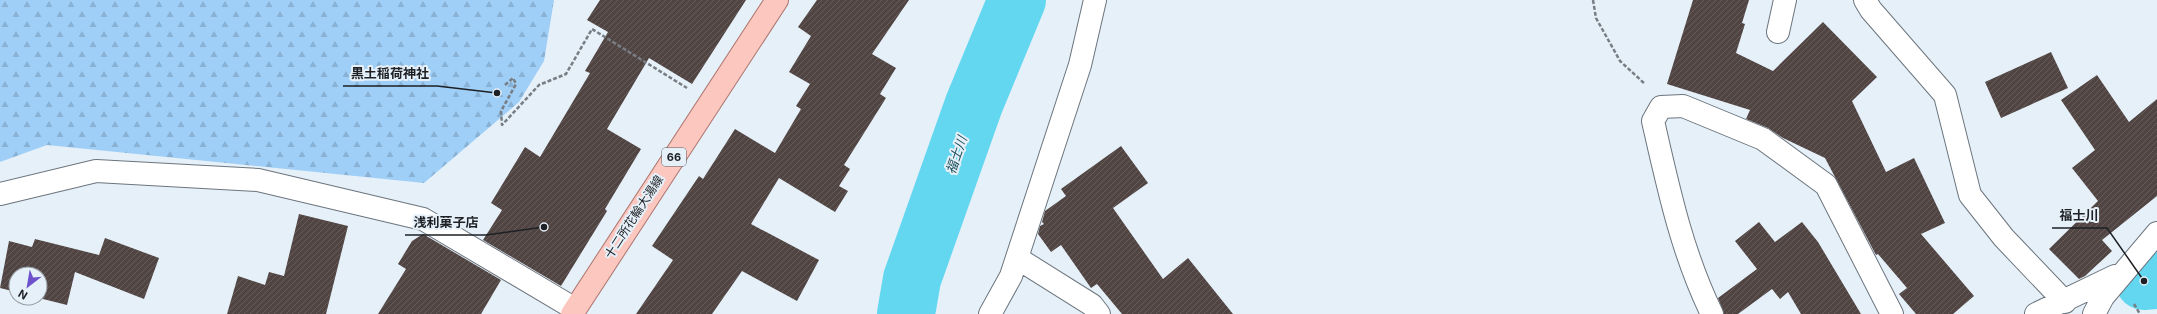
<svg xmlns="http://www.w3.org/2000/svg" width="2157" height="314" font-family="Inter,'Noto Sans JP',sans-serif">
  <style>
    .forest { fill: url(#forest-firs) }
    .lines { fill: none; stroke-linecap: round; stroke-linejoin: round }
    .river { stroke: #63d7f0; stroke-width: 58 }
    .building { fill: url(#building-hatch) }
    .street-casing { stroke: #6c757d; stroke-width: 24 }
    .primary-casing { stroke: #ac746d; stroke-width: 24 }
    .path { stroke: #787e84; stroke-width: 2.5; stroke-dasharray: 4 2; stroke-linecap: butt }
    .street { stroke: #fff; stroke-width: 22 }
    .primary { stroke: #fbc7bf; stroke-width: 22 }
    .labels { text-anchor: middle; stroke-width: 4; stroke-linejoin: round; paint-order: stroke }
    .shield { fill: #e6f0f9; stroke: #595e64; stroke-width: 1 }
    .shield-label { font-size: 11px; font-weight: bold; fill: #1d2024 }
    .street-label { font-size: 12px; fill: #1d2024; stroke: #e6f0f9 }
    .water-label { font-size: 13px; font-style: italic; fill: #20525c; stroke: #e6f0f9 }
    .leader { fill: none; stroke: #1d2024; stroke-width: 1.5 }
    .callout-dot { fill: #1d2024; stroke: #e6f0f9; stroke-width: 1.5 }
    .callout-label { font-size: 13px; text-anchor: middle; font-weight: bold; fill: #1d2024; stroke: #e6f0f9; stroke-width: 4; stroke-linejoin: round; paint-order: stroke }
  </style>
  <defs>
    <pattern id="forest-firs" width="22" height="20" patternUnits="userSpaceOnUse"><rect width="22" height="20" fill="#9fcff7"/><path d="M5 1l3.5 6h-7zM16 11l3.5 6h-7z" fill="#88b1d4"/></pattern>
    <pattern id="building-hatch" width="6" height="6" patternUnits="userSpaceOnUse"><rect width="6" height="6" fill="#514543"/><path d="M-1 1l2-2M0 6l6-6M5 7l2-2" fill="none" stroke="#665d5b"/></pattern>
  </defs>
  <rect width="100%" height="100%" fill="#e6f0f9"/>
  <path class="forest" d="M0 0H554L544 61 519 102 424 183 47 145 0 162Z"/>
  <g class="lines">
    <path class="river" d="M2144 281 2157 280
      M906 314 912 279 974 104 1017 0"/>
  </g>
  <path class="building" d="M600 0H746L692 84 649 58 607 129 641 149 605 209 607 211 561 286 483 240 502 210 491 203 525 147 540 157 590 73 585 71 608 32 587 20Z
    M817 0H909L872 54 896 68 880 94 886 98 844 165 850 169 839 186 848 191 835 212 779 178 751 224 819 260 797 301 742 271 712 314H636L673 260 652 246 699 176 703 179 735 129 775 153 801 109 796 106 810 84 789 72 811 36 798 27Z
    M1693 0H1749L1742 23 1745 24 1736 53 1773 71 1823 22 1877 77 1852 101 1886 172 1914 158 1945 223 1921 234 1974 296 1953 314H1916L1899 294 1907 288 1878 254 1876 255 1825 158 1783 138 1768 128 1746 119 1750 110 1667 84Z
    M2051 52 2068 88 2001 118 1985 82Z
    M2097 75 2129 122 2157 99V196L2102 240 2112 251 2085 276 2079 279 2049 249 2098 201 2072 168 2095 150 2061 100Z
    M1121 146 1148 183 1113 208 1163 279 1188 258 1233 314H1122L1097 284 1091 288 1061 245 1051 252 1038 234 1040 226 1044 224 1042 222 1045 211 1066 196 1061 189Z
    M299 214 348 226 326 314H227L238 276 265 285 269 272 284 276Z
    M1759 222 1775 242 1802 222 1818 242 1861 314H1801L1788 292 1780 299 1772 289 1738 314H1724L1718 298 1757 269 1735 241Z
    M423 234 501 280 481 314H378L406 269 398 264 412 241Z
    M105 238 159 258 144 299 75 272 67 305 39 298 40 274H16V292L0 288 9 241 32 247 35 239 99 255Z"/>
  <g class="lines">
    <defs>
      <path id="street" d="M1865 0 1871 10 1945 95 1970 195 2004 238 2065 302
        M1778 32 1785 0
        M0 194 96 171 258 180 423 219 575 309
        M1017 258 1092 305 1099 314
        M990 314 1011 276 1080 65 1095 0
        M1712 314C1682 253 1668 187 1653 121L1661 107 1683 106 1763 139 1826 185 1892 314
        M2036 314 2115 276
        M2094 314 2103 297 2157 233"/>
      <path id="primary" d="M572 314 777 0"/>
    </defs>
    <use href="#street" class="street-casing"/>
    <use href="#primary" class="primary-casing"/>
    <path class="path" d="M1593 0 1596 18 1620 61 1645 84
      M505 85 513 78 516 84 501 111 502 125 539 85 566 74 592 29 687 88
      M2134 304 2140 314"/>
    <use href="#street" class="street"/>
    <use href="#primary" class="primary"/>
  </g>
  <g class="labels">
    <rect class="shield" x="662" y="148" width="24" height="18" rx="3"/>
    <g class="shield-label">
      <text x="674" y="161">66</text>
    </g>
    <g class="street-label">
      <text transform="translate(634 217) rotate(-57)" y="4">十二所花輪大湯線</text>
    </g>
    <g class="water-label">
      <text transform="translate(956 155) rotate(-71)" y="5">福士川</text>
    </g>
  </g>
  <path class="leader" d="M497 93L437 86H343M2144 281L2107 228H2052M544 227L486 235H405"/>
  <g class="callout-dot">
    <circle cx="497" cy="93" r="4"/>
    <circle cx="2144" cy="281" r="4"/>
    <circle cx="544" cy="227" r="4"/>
  </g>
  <g class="callout-label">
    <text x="390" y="78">黒土稲荷神社</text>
    <text x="2079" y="220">福士川</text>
    <text x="446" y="227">浅利菓子店</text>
  </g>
  <g transform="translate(28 286) rotate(211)"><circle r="19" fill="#e6f0f9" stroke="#969da4"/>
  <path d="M0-3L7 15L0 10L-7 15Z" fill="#6e52cb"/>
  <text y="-6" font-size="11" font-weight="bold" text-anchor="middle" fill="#1d2024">N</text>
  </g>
</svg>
